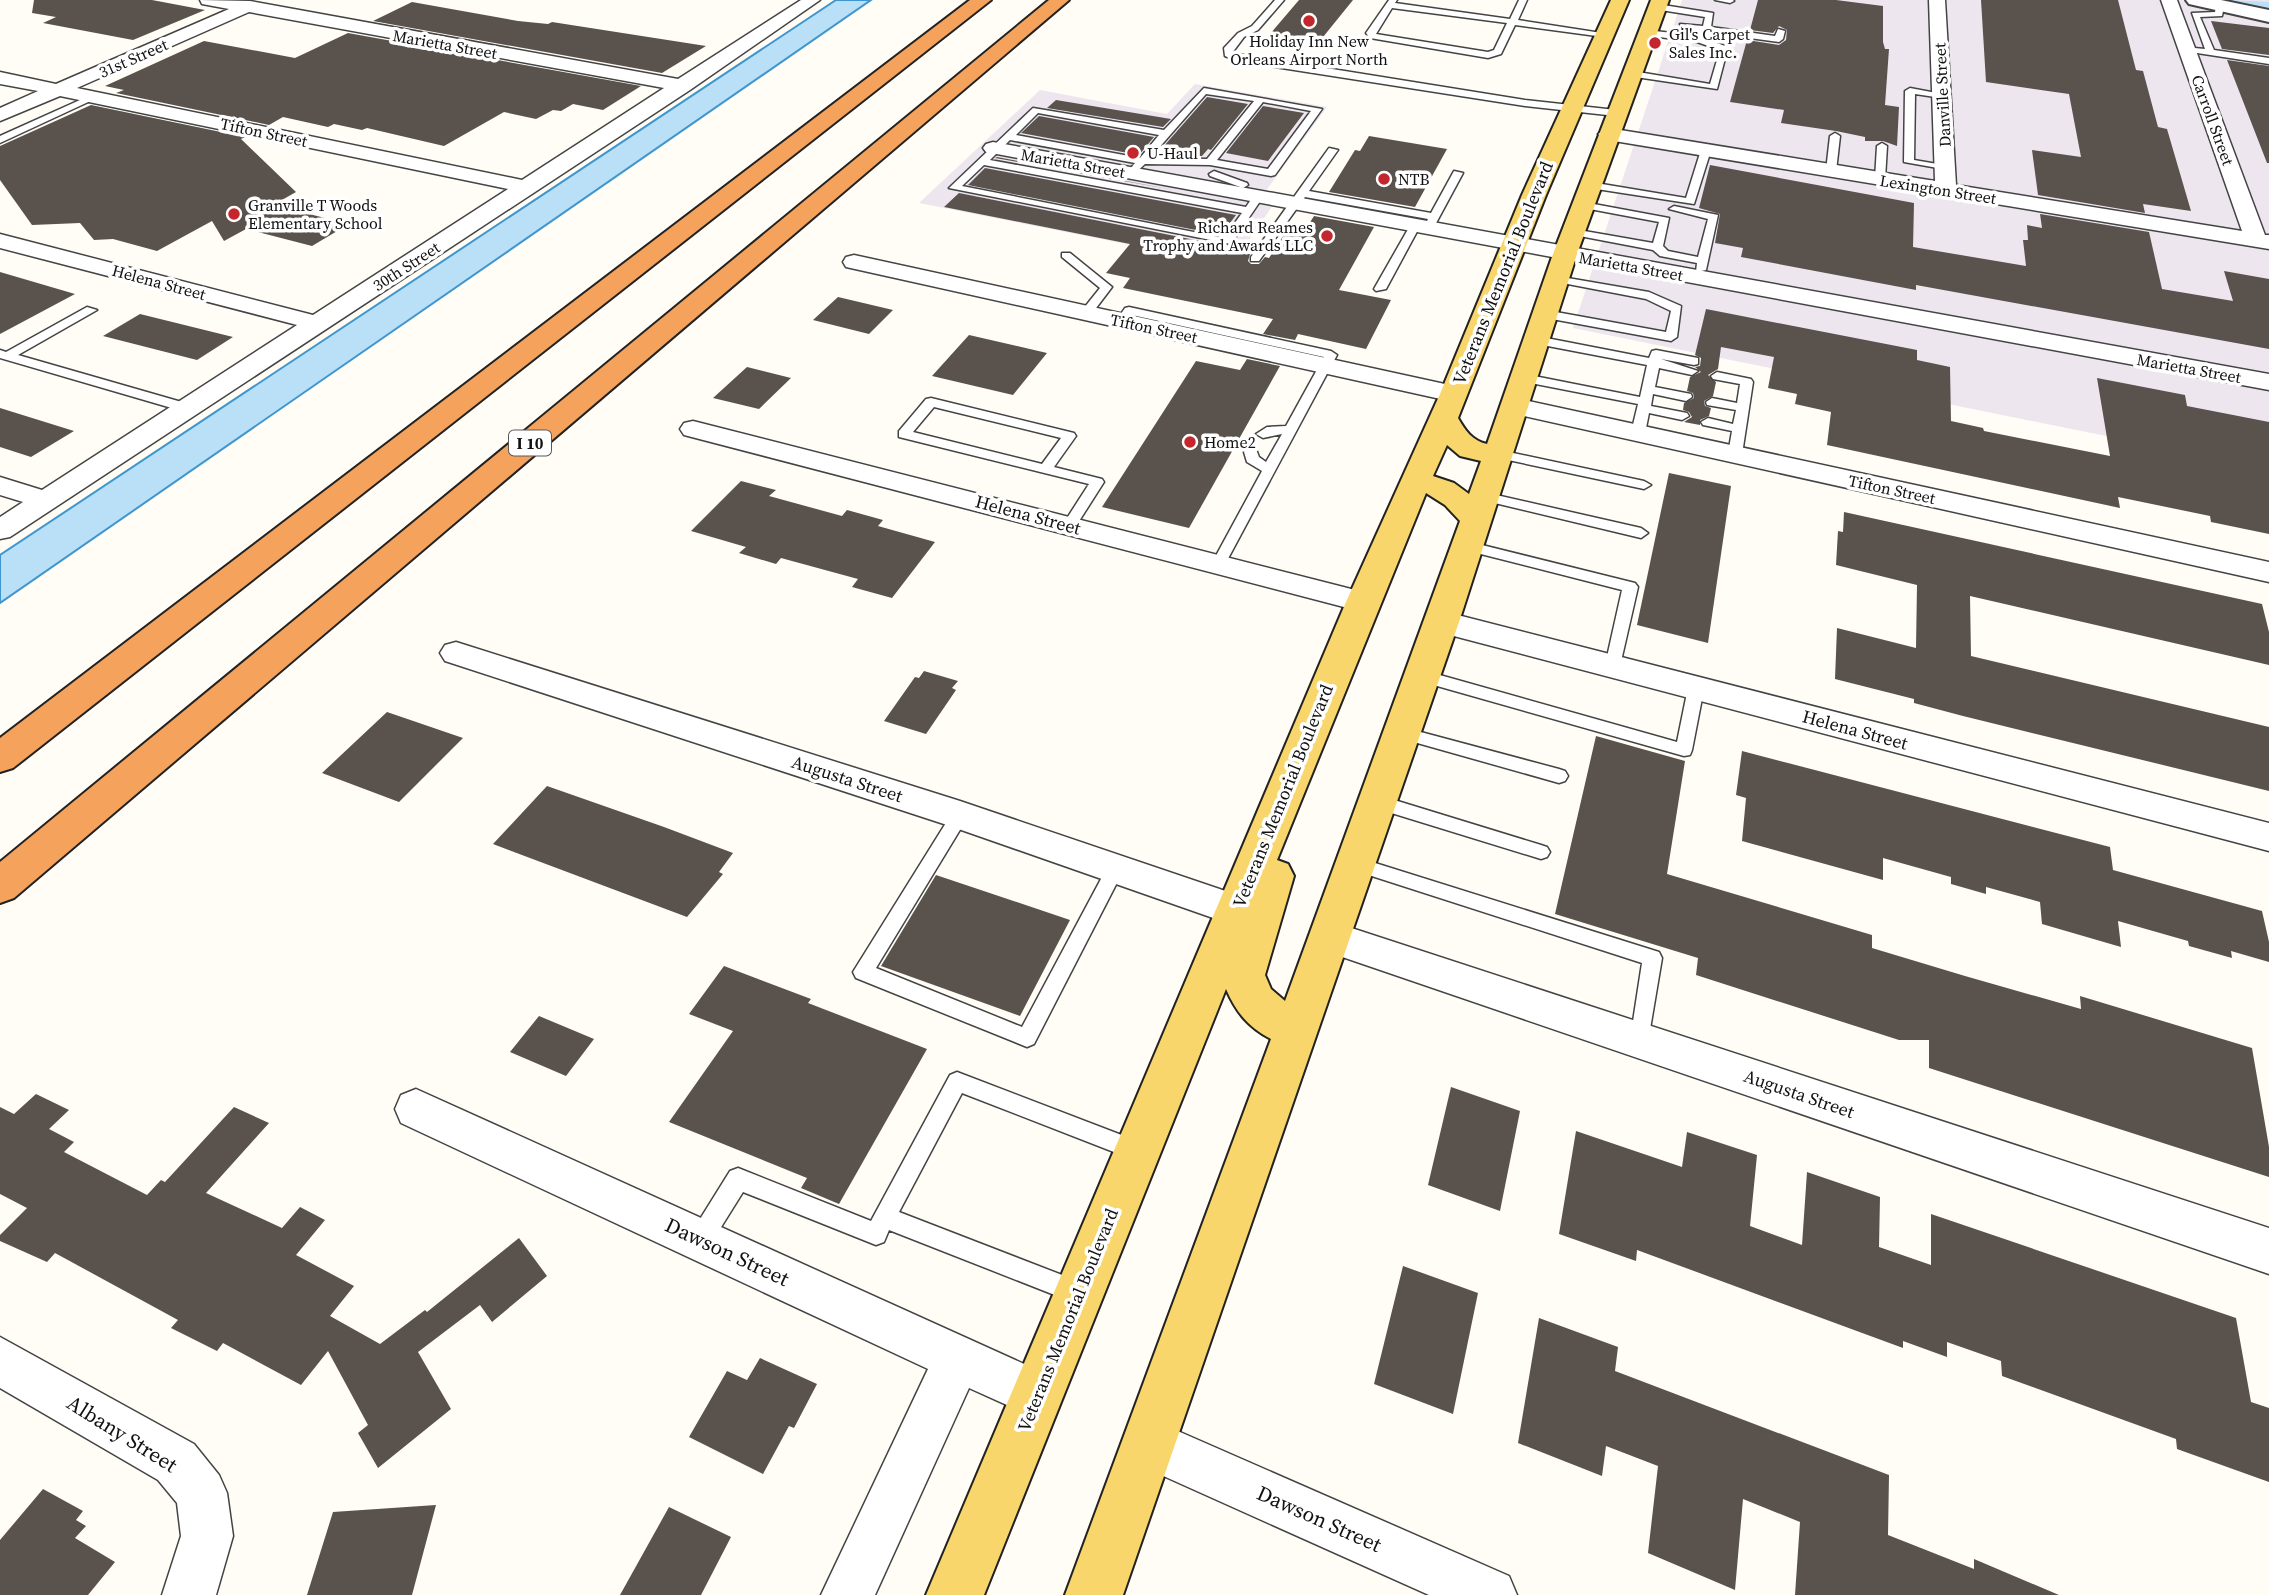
<svg xmlns="http://www.w3.org/2000/svg" width="2269" height="1595" font-family="'Source Serif 4',serif">
  <style>
    .industrial { fill: #eee6ef }
    .water { fill: #b9e0f7; stroke: #3f96cf; stroke-width: 2 }
    .lines { fill: none; stroke-linecap: round; stroke-linejoin: round }
    .canal { fill: #b9e0f7; fill-rule: evenodd }
    .building { fill: #5a524d }
    .service-casing { stroke: #444; stroke-width: 3 }
    .minor-casing { stroke: #444; stroke-width: 3 }
    .tertiary-casing { stroke: #444; stroke-width: 4 }
    .primary-casing { stroke: #222; stroke-width: 4 }
    .motorway-casing { stroke: #222; stroke-width: 4 }
    .service { fill: #fff; fill-rule: evenodd }
    .minor { fill: #fff; fill-rule: evenodd }
    .tertiary { fill: #fff; fill-rule: evenodd }
    .primary { fill: #f9d66b; fill-rule: evenodd }
    .motorway { fill: #f5a25d; fill-rule: evenodd }
    .poi-dot { fill: #c4262e; stroke: #fff; stroke-width: 2.5 }
    .labels { text-anchor: middle; stroke-width: 7; stroke-linejoin: round; paint-order: stroke }
    .far-poi-label { font-size: 16px; fill: #111; stroke: #fff; text-anchor: start }
    .far-street-label { font-size: 16px; fill: #111; stroke: #fff }
    .shield { fill: #fff; stroke: #585858; stroke-width: 2 }
    .shield-label { font-size: 16px; font-weight: bold; fill: #111 }
    .street-label { font-size: 18px; fill: #111; stroke: #fff }
    .near-street-label { font-size: 21px; fill: #111; stroke: #fff }
  </style>
  <rect width="100%" height="100%" fill="#fffdf5"/>
  <path class="industrial" d="M1682 0H2269V469L1573 328Z
    M1195 84 1327 107 1265 192 1273 205 1232 265 919 203 1040 90 1167 114Z"/>
  <path class="water" d="M836 0H871L0 603V555Z"/>
  <g class="lines">
    <path class="canal" d="M2229 0 2269 2V12L2231 4Z"/>
  </g>
  <path class="building" d="M34 0H152L205 10 133 40 43 23 56 17 32 13Z
    M1299 0H1353L1319 42 1270 34Z
    M1758 0H1836L1883 6V42L1885 49H1889L1885 105 1899 107 1897 146 1883 141H1865V137L1836 131 1781 123 1784 110 1730 102 1747 40 1779 45 1786 40 1787 30 1779 26 1773 33 1750 30Z
    M1981 0H2118L2136 70 2143 71 2158 127 2167 129 2191 211 2143 204 2145 213 2038 195 2032 150 2081 157 2069 94 1986 82Z
    M412 2 518 21 548 24 552 22 706 46 662 73 373 21Z
    M2211 21 2269 28V55L2222 49Z
    M348 33 641 86 603 110 573 104 561 111 553 110 536 119 504 112 444 146 367 128 362 130 334 124 328 127 283 117 269 125 116 93 124 90 105 86 204 41 295 58Z
    M2227 60 2269 66V163H2267Z
    M1207 97 1248 104 1211 150 1208 149 1202 156 1156 155Z
    M1056 100 1171 119 1163 127 1047 108Z
    M91 105 245 137 241 139 296 192 273 205 349 224 312 246 246 229 224 241 212 221 157 251 113 239 94 240 80 223 32 225 0 180V146Z
    M1263 106 1304 113 1268 161 1226 153Z
    M1039 116 1154 137 1139 155 1021 133Z
    M1369 136 1447 149 1415 207 1329 192 1355 150 1360 151Z
    M997 157 1174 190 995 158Z
    M1710 165 1914 203 1913 247 2026 266 2023 240H2028L2027 225 2042 228 2040 214 2149 232 2162 289 2233 301 2224 271 2269 279V349L1916 285V290L1741 257 1743 248 1715 243 1720 214 1699 208Z
    M985 168 1236 215 1221 235 968 185Z
    M959 193 1215 244 1213 247 1250 254 1248 261 1251 264H1259L1265 257 1269 258 1291 224 1307 227 1314 216 1374 227 1339 290 1391 300 1366 349 1298 334 1295 340 1263 334 1273 319 1123 288 1130 278 1106 273 1130 244 944 207Z
    M0 272 75 294 0 334Z
    M838 297 893 310 869 334 813 320Z
    M1706 309 1917 350V360L1950 367 1951 421 1983 428 1984 431 2110 456 2097 378 2185 395 2187 406 2269 422V534L2211 522 2210 516 2118 497 2120 508 1827 445 1831 412 1795 404 1797 394 1768 388 1774 357 1721 347 1718 369 1708 375 1716 382 1713 396 1704 401 1705 406 1711 408 1709 416 1700 420V425L1684 422 1692 417 1689 412 1683 410 1684 403 1694 398 1693 393 1687 391 1690 377 1701 372 1695 367 1700 366 1701 358 1695 355Z
    M140 314 233 337 197 360 103 336Z
    M969 335 1047 353 1013 395 932 376Z
    M1247 359 1280 366 1189 528 1102 507 1196 361 1240 370Z
    M747 367 791 378 759 409 713 398Z
    M0 408 74 431 31 457 0 447Z
    M1669 473 1731 486 1708 643 1637 625Z
    M741 481 776 490 769 496 842 516 847 510 883 520 878 526 935 542 892 598 852 587 858 579 781 558 776 564 739 553 746 547 691 531Z
    M1844 512 2262 604 2269 632V665L1970 596 1971 656 2269 727V791L1963 716 1914 703V699L1835 679 1837 628 1916 648 1917 585 1836 565 1838 531 1843 532Z
    M924 671 958 681 952 688 956 690 926 734 884 721 915 677 919 678Z
    M387 712 463 738 399 802 322 773Z
    M1596 736 1685 761 1667 874 1872 935V948L1965 976 2081 1009 2080 996 2252 1048 2269 1147V1177L1929 1068V1040H1899L1696 975 1698 958 1555 914Z
    M1742 751 2110 847 2113 870 2262 911 2269 942V962L2231 951 2232 958 2189 946 2188 941 2118 921 2121 947 2042 924 2040 902 1986 887V894L1951 884V877L1883 858V880L1742 841 1746 798 1736 795Z
    M547 786 664 827 733 853 719 872 723 874 687 917 493 844Z
    M936 875 1070 920 1020 1016 881 966Z
    M724 966 811 999 808 1003 927 1049 839 1204 801 1188 807 1178 669 1122 733 1031 689 1014Z
    M539 1016 594 1039 566 1076 510 1052Z
    M1451 1087 1520 1111 1500 1211 1428 1185Z
    M36 1094 69 1110 49 1129 74 1142 64 1152 147 1195 161 1180 165 1182 234 1107 269 1123 206 1193 282 1228 300 1207 325 1220 296 1255 354 1286 330 1316 380 1344 425 1310 427 1312 519 1238 547 1276 492 1322 480 1305 418 1352 451 1409 378 1468 358 1433 368 1425 328 1351 301 1385 223 1343 217 1351 171 1328 178 1320 55 1253 47 1262 0 1241V1235L27 1208 0 1194V1107L14 1114Z
    M1576 1131 1682 1167 1687 1132 1757 1155 1750 1226 1802 1245 1807 1172 1880 1197 1879 1247 1931 1265V1214L2236 1318 2251 1402 2269 1408V1482L2177 1449 2176 1439 2002 1376 2001 1361 1947 1342V1357L1903 1341V1348L1637 1250 1636 1261 1559 1234Z
    M1403 1266 1478 1293 1453 1414 1374 1384Z
    M1539 1318 1618 1347 1615 1371 1889 1475 1888 1535 1974 1569V1559L2059 1595H1795L1800 1522 1743 1499 1735 1590 1648 1553 1658 1466 1606 1446 1602 1476 1518 1443Z
    M760 1358 817 1384 794 1428 789 1426 763 1474 689 1437 727 1371 747 1380Z
    M43 1489 83 1511 76 1520 86 1526 75 1538 115 1562 88 1595H0V1540Z
    M436 1505 412 1595H307L333 1512Z
    M669 1507 731 1537 701 1595H620Z"/>
  <g class="lines">
    <defs>
      <path id="service" d="M1275 0H1284L1258 30 1244 37 1232 53 1525 100 1616 110 1621 113 1616 116 1525 106 1237 61 1225 56 1224 48 1238 33 1252 26Z
        M1389 0H1397L1395 3 1510 19 1519 0H1527L1518 20 1608 34 1604 37 1515 25 1501 54 1488 58 1370 38 1366 33ZM1392 8 1507 23 1494 50 1488 52 1376 34Z
        M1715 0H1733L1734 1 1730 3Z
        M2220 3 2224 6 2222 16 2200 17 2214 50 2269 58V64L2184 51V47L2205 49 2192 13 2215 12 2216 6Z
        M1657 4 1713 13 1711 27 1775 36 1778 29 1785 31 1783 39 1779 42 1683 29 1680 24 1703 26 1705 17 1654 9Z
        M1647 30 1697 36 1728 47 1717 89 1629 76V72L1632 71 1710 84 1720 50 1697 42 1644 35Z
        M1204 88 1322 109 1275 175 1271 176 1210 165 1145 164 1131 177 1126 174 1135 163 1010 140 990 160 1246 207 1254 195H1262L1263 197 1231 244 949 188 1033 108 1164 130ZM1206 94 1254 101 1207 159 1150 158ZM1263 102 1311 111 1268 169 1217 160ZM1038 113 1159 135 1140 158 1016 135ZM984 165 1242 213 1224 238 962 186Z
        M1910 88 1947 95 1942 98 1915 94 1914 160 1949 166V170L1904 162 1905 91Z
        M91 95 99 97 0 143V136Z
        M1835 133 1840 136 1836 171 1831 174 1826 171 1830 136Z
        M1882 143 1887 146 1885 179 1880 182 1875 179 1877 146Z
        M1706 147 1711 150 1694 204 1590 188 1585 185 1590 182 1686 198 1701 150Z
        M1329 148 1338 150 1309 191 1431 213 1454 171 1463 173 1435 225 1430 228 1425 225 1428 219 1305 197 1259 261H1251V257Z
        M1214 171 1247 183 1248 185 1243 188 1210 176 1209 174Z
        M1583 202 1669 218 1663 246 1668 251 1698 257 1708 219 1669 209 1674 206 1718 215 1706 270 1696 272 1697 263 1660 256 1653 250 1569 234 1568 232 1573 229 1653 243 1659 222 1579 207V203Z
        M1411 224 1420 226 1386 289 1376 291 1374 289Z
        M1062 253H1070L1112 287 1090 316 1080 313 1100 288 1062 257Z
        M1556 276 1649 292 1681 306 1677 337 1671 341 1541 317V311L1545 310 1666 332 1671 311 1646 299 1552 281V277Z
        M87 307 97 310 18 355 192 405V411H182L0 358V350L6 352Z
        M1129 307 1331 351 1337 355 1223 568H1213L1211 565 1262 471 1247 462 1244 452 1246 449H1256L1259 457 1266 462 1282 434 1263 438 1256 434 1267 427 1286 426 1324 357 1132 315 1126 324H1118L1116 321 1125 308Z
        M1536 336 1649 358 1652 351 1656 350 1698 358V364L1694 365 1661 359 1698 371 1692 375 1659 368 1655 387 1691 394 1692 397 1686 401 1653 394 1651 406 1687 413 1689 416 1682 420 1649 413 1645 433 1638 437 1631 433 1638 404 1520 381V375L1524 374 1640 397 1647 365 1532 343 1530 340Z
        M1717 372 1751 379 1753 382 1742 454 1735 458 1728 454 1732 431 1703 425 1701 422 1708 418 1733 424 1736 410 1707 405 1706 402 1712 398 1737 403 1740 384 1713 379 1711 376Z
        M931 398 1074 433 1076 436 1054 467 1102 479 1104 482 1074 529H1064L1062 526 1089 484 899 437V431L926 399ZM934 407 1061 438 1042 464 913 432Z
        M1499 450 1644 481 1651 485 1644 489 1494 457V451Z
        M1483 492 1641 528 1648 533 1641 538 1478 499 1476 496Z
        M1466 541 1635 583 1638 587 1619 670 1613 672 1605 666 1622 590 1461 549 1459 546 1461 543Z
        M1422 670 1677 742 1688 688 1696 682 1704 688 1692 750 1690 755 1684 756 1416 680 1414 676 1416 672Z
        M1402 727 1559 769 1565 771 1568 776 1565 781 1559 783 1396 737 1394 733 1396 729Z
        M1378 795 1541 845 1547 847 1550 852 1547 857 1541 859 1372 807 1369 802 1372 797Z
        M960 808 966 810 969 815 876 968 1022 1027 1109 864 1115 862 1121 864 1124 869 1034 1044 1027 1047 856 978 853 972 954 810Z
        M1356 857 1659 952 1662 958 1647 1047 1640 1050 1633 1047 1630 1041 1642 963 1350 869 1347 864 1350 859Z
        M957 1072 1145 1144 1148 1151 1145 1158 1137 1161 962 1093 899 1212 1088 1285 1092 1293 1088 1301 1080 1305 889 1230 884 1242 876 1245 743 1192 708 1248 700 1251 692 1248 689 1240 692 1232 730 1171 738 1168 871 1221 950 1075Z"/>
      <path id="minor" d="M200 0 250 1 678 79 801 0H820L690 90 10 537 0 539V517L23 502 0 495V477L42 490 297 325 0 248V234L313 315 508 189 60 96 0 121V108L38 91 0 84V72L56 84 229 9 202 4ZM249 12 664 88 522 180 77 88Z
        M1929 0H1945L1956 185 2242 231 2161 0H2177L2265 235H2269V249L1608 140 1598 134 1608 128 1935 181Z
        M993 142 2269 374V390L986 152 983 148 986 144Z
        M854 255 1454 386 1463 389 1467 394 1463 399 1454 402 846 267 843 262 846 257Z
        M1515 398 2269 562V582L1506 412 1502 406 1506 400Z
        M693 421 1363 592 1374 595 1378 602 1374 609 1363 612 684 435 680 429 684 423Z
        M1442 611 2269 823V851L1431 630 1427 622 1431 614Z
        M456 642 960 801 1249 899 1255 910 1249 921 1236 926 947 825 445 661 440 653 445 645Z
        M1330 921 2269 1228V1274L1316 948 1311 937 1316 926Z
        M416 1089 1055 1378 1062 1395 1055 1412 1038 1419 969 1388 875 1595H821L928 1369 401 1123 395 1109 401 1095Z
        M0 1337 194 1444 219 1475 227 1493 233 1536 216 1595H162L181 1536 177 1503 158 1480 0 1388Z
        M1148 1418 1509 1576 1517 1595H1429L1130 1461 1123 1443 1130 1425Z"/>
      <path id="tertiary" d="M2186 0H2221L2269 10V22L2189 4Z"/>
      <path id="primary" d="M1611 0H1629L1546 195 1458 418C1465 430 1472 441 1487 444L1553 254 1651 0H1669L1577 254 1459 622 1123 1595H1065L1271 1039C1248 1027 1236 1012 1226 989L984 1595H926L1346 602 1440 394 1522 195ZM1447 445 1460 456 1481 461 1469 494 1454 483 1433 476ZM1426 493 1445 505 1460 521 1285 1001 1271 989 1265 975 1294 876 1288 864 1277 860Z"/>
      <path id="motorway" d="M970 0H991L13 768 0 772V738Z
        M1049 0H1069L14 898 0 903V862Z"/>
    </defs>
    <use href="#service" class="service-casing"/>
    <use href="#minor" class="minor-casing"/>
    <use href="#tertiary" class="tertiary-casing"/>
    <use href="#primary" class="primary-casing"/>
    <use href="#motorway" class="motorway-casing"/>
    <use href="#service" class="service"/>
    <use href="#minor" class="minor"/>
    <use href="#tertiary" class="tertiary"/>
    <use href="#primary" class="primary"/>
    <use href="#motorway" class="motorway"/>
  </g>
  <g class="poi-dot">
    <circle cx="1309" cy="21" r="7"/>
    <circle cx="1655" cy="43" r="7"/>
    <circle cx="1133" cy="153" r="7"/>
    <circle cx="1384" cy="179" r="7"/>
    <circle cx="234" cy="214" r="7"/>
    <circle cx="1327" cy="236" r="7"/>
    <circle cx="1190" cy="442" r="7"/>
  </g>
  <g class="labels">
    <g class="far-poi-label">
      <text x="1669" y="40">Gil's Carpet<tspan x="1669" dy="18">Sales Inc.</tspan></text>
      <text x="1309" y="47" text-anchor="middle">Holiday Inn New<tspan x="1309" dy="18">Orleans Airport North</tspan></text>
      <text x="1147" y="159">U-Haul</text>
      <text x="1398" y="185">NTB</text>
      <text x="248" y="211">Granville T Woods<tspan x="248" dy="18">Elementary School</tspan></text>
      <text x="1313" y="233" text-anchor="end">Richard Reames<tspan x="1313" dy="18">Trophy and Awards LLC</tspan></text>
      <text x="1204" y="448">Home2</text>
    </g>
    <g class="far-street-label">
      <text transform="translate(445 44) rotate(10)" y="6">Marietta Street</text>
      <text transform="translate(133 58) rotate(-24)" y="6">31st Street</text>
      <text transform="translate(1942 95) rotate(-93)" y="6">Danville Street</text>
      <text transform="translate(2213 120) rotate(70)" y="6">Carroll Street</text>
      <text transform="translate(264 132) rotate(12)" y="6">Tifton Street</text>
      <text transform="translate(1073 163) rotate(10)" y="6">Marietta Street</text>
      <text transform="translate(1938 189) rotate(9)" y="6">Lexington Street</text>
      <text transform="translate(406 266) rotate(-33)" y="6">30th Street</text>
      <text transform="translate(1631 266) rotate(10)" y="6">Marietta Street</text>
      <text transform="translate(159 282) rotate(15)" y="6">Helena Street</text>
      <text transform="translate(1154 328) rotate(12)" y="6">Tifton Street</text>
      <text transform="translate(2189 368) rotate(10)" y="6">Marietta Street</text>
      <text transform="translate(1892 489) rotate(12)" y="6">Tifton Street</text>
    </g>
    <rect class="shield" x="509" y="430.5" width="42" height="25" rx="5"/>
    <g class="shield-label">
      <text x="530" y="449">I 10</text>
    </g>
    <g class="street-label">
      <text transform="translate(1503 273) rotate(-68)" y="6">Veterans Memorial Boulevard</text>
      <text transform="translate(1028 515) rotate(15)" y="6">Helena Street</text>
      <text transform="translate(1855 730) rotate(15)" y="6">Helena Street</text>
      <text transform="translate(847 779) rotate(18)" y="6">Augusta Street</text>
      <text transform="translate(1283 796) rotate(-68)" y="6">Veterans Memorial Boulevard</text>
      <text transform="translate(1799 1094) rotate(19)" y="6">Augusta Street</text>
      <text transform="translate(1068 1320) rotate(-68)" y="6">Veterans Memorial Boulevard</text>
    </g>
    <g class="near-street-label">
      <text transform="translate(727 1252) rotate(25)" y="7">Dawson Street</text>
      <text transform="translate(122 1434) rotate(32)" y="7">Albany Street</text>
      <text transform="translate(1319 1519) rotate(24)" y="7">Dawson Street</text>
    </g>
  </g>
</svg>
